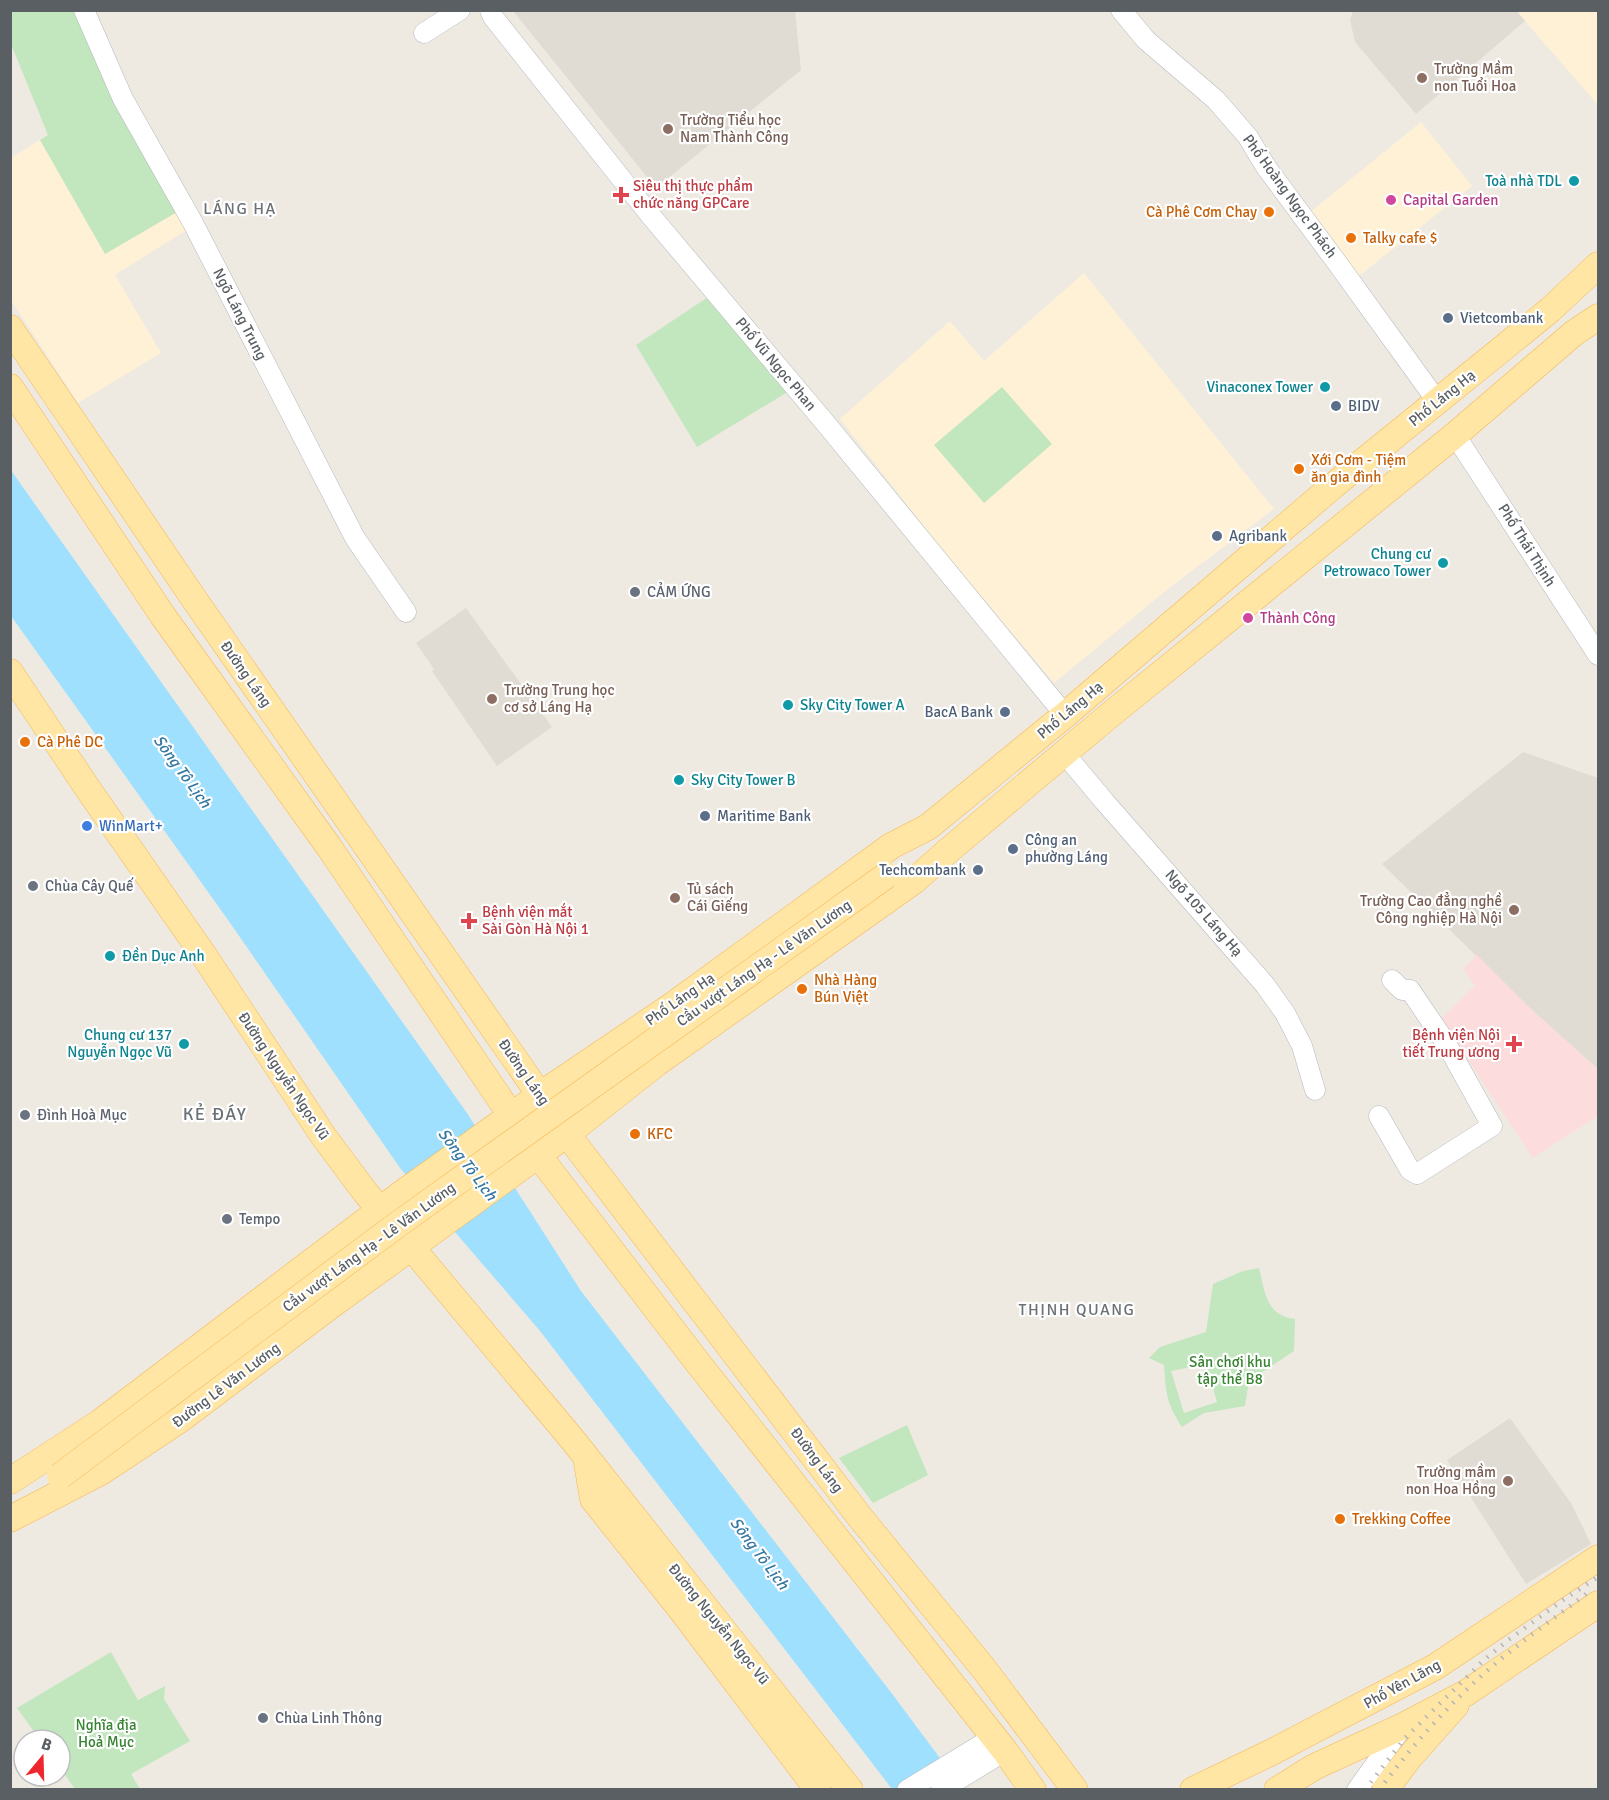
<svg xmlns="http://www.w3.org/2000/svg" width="1609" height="1800" font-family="Signika,sans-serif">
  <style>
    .commercial { fill: #fff1d5 }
    .education { fill: #e0dbd3 }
    .medical { fill: #fcdcdd }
    .green { fill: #c2e6bd; fill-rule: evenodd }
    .water { fill: #a0e0ff }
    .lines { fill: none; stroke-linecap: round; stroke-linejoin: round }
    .minor-casing { stroke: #b5b9bd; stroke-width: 21 }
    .major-casing { stroke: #f5b653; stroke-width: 27 }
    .minor { stroke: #fff; stroke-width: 20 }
    .major { stroke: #ffe6a5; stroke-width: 26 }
    .rail { stroke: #b3b4b4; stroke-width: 4.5; stroke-dasharray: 1.5 8; stroke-linecap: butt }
    .major-bridge-casing { stroke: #f5b653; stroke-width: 27; stroke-linecap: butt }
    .major-bridge { stroke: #ffe6a5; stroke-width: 26 }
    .education-dot { fill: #8d6e63; stroke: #fff; stroke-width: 2 }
    .culture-dot { fill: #0f9aa8; stroke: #fff; stroke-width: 2 }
    .health-dot { fill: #e0444e; stroke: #fff; stroke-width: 2 }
    .hotel-dot { fill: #d1479c; stroke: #fff; stroke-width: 2 }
    .food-dot { fill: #e8710a; stroke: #fff; stroke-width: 2 }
    .service-dot { fill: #5c6f8a; stroke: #fff; stroke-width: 2 }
    .worship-dot { fill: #6b7280; stroke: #fff; stroke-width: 2 }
    .shop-dot { fill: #3f7fe0; stroke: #fff; stroke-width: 2 }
    .labels { text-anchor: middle; stroke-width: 4.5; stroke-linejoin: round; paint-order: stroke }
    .education-label { font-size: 15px; fill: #785e54; stroke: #fff; text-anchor: start }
    .culture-label { font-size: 15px; fill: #0d838f; stroke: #fff; text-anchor: end }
    .health-label { font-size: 15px; fill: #be3a42; stroke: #fff; text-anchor: start }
    .street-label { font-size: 15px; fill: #5a5f63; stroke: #fff }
    .hotel-label { font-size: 15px; fill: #b23c85; stroke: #fff; text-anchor: start }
    .food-label { font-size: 15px; fill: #c56008; stroke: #fff; text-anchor: start }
    .service-label { font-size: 15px; fill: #4e5e75; stroke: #fff; text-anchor: start }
    .worship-label { font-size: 15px; fill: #5b616d; stroke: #fff; text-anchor: start }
    .shop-label { font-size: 15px; fill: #366cbe; stroke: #fff; text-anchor: start }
    .park-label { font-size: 15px; fill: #378331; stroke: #fff }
    .neighbourhood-label { font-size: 16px; letter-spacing: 1.5px; fill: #6b7175; stroke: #fff }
    .water-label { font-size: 16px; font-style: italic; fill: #3677a2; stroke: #fff }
    .quarter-label { font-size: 18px; letter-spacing: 1.5px; fill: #6b7175; stroke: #fff }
  </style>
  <rect width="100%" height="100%" fill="#eeeae2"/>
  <path class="commercial" d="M1516 11H1598V105L1525 21Z
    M1421 122 1472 186 1359 276 1309 213Z
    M40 140 105 254 177 212 187 230 115 275 161 353 78 403 11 300V158Z
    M1084 273 1274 509 1169 588 1054 683 937 543 840 419 950 321 984 361Z"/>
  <path class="education" d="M1516 10 1525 21 1416 114 1355 42 1350 20 1353 11Z
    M513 11H795L801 70 656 188Z
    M466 608 552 727 497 766 432 671 434 669 416 643Z
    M1523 752 1598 778V1069L1532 1010 1382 864Z
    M1510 1418 1571 1503 1591 1544 1526 1584 1447 1460Z"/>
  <path class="medical" d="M1477 955 1532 1010 1598 1069V1116L1533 1158 1441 1019 1475 986 1463 969Z"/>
  <path class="green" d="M10 11H76L177 212 105 254 40 140 48 135 11 44Z
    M708 297 791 390 697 447 636 345Z
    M1002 387 1052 444 984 503 934 445Z
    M1259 1268C1265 1292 1266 1316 1295 1319L1294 1351 1249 1381 1245 1406 1204 1413 1182 1427C1166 1403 1166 1392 1164 1365L1149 1358 1160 1347 1206 1332 1213 1284 1243 1271ZM1206 1364 1217 1402 1184 1413 1171 1371Z
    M907 1425 928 1475 873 1503 839 1458Z
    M111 1652 138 1700 165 1686 164 1699 190 1741 131 1774 140 1789H75L60 1768V1740H40L17 1708Z"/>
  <path class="water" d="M10 469 467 1113 581 1291 893 1695 963 1789H892L540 1331 400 1168 228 920 11 616Z"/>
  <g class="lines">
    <defs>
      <path id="minor" d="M84 10 123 99 193 223 355 538 406 612
        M490 10 493 17 651 216 827 425 1065 715
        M1121 10 1146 40 1216 100 1248 137 1266 167 1338 264 1437 401
        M424 33 460 10
        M1455 435 1598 655
        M1064 753 1104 801 1265 985 1285 1013 1302 1046 1315 1090
        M1379 1116 1410 1170 1417 1174 1492 1126 1446 1043 1410 990H1402L1392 980
        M907 1790 994 1737
        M941 1790 1005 1751
        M1357 1790 1403 1726"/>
      <path id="major" d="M10 328 192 596 567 1134 859 1516 984 1669 1075 1790
        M10 387 163 616 329 847 538 1155 698 1363 1005 1751 1033 1790
        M10 672 88 789 205 957 324 1137 365 1192 572 1439 850 1790
        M587 1463 593 1499 679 1607 818 1790
        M10 1481 99 1423 401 1194 540 1095 673 1005 891 846 928 827 1065 715 1334 485 1550 310 1598 265
        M10 1519 101 1472 181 1419 329 1307 567 1134 657 1063 914 881 949 850 1105 719 1455 435 1574 333 1598 317
        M1193 1790 1270 1753 1435 1667 1598 1558
        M1277 1790 1314 1767 1403 1726 1466 1693 1598 1604
        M1385 1790 1409 1758 1456 1705"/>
    </defs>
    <use href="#minor" class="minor-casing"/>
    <use href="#major" class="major-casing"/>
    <use href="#minor" class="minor"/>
    <use href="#major" class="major"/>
    <path class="rail" d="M1365 1790 1404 1739 1483 1661 1507 1641 1563 1600 1598 1577
      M1379 1790C1412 1746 1447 1706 1488 1670 1520 1642 1556 1617 1590 1591"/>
    <defs>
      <path id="major-bridge" d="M60 1476 401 1222 887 875"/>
    </defs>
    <use href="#major-bridge" class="major-bridge-casing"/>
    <use href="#major-bridge" class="major-bridge"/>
  </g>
  <g class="education-dot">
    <circle cx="1422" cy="78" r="6"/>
    <circle cx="668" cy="129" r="6"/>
    <circle cx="492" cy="699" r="6"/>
    <circle cx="675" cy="898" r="6"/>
    <circle cx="1514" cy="910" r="6"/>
    <circle cx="1508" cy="1481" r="6"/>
  </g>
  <g class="culture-dot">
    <circle cx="1574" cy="181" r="6"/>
    <circle cx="1325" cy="387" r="6"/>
    <circle cx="1443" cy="563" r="6"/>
    <circle cx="788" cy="705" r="6"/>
    <circle cx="679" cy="780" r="6"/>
    <circle cx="110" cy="956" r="6"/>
    <circle cx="184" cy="1044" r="6"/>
  </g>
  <g class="health-dot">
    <path d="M618 186h6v6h6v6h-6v6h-6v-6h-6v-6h6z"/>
    <path d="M466 912h6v6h6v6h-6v6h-6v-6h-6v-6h6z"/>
    <path d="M1511 1035h6v6h6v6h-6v6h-6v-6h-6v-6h6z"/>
  </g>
  <g class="hotel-dot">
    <circle cx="1391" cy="200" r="6"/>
    <circle cx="1248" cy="618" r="6"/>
  </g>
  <g class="food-dot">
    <circle cx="1269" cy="212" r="6"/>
    <circle cx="1351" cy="238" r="6"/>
    <circle cx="1299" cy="469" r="6"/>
    <circle cx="25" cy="742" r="6"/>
    <circle cx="802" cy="989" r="6"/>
    <circle cx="635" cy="1134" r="6"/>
    <circle cx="1340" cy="1519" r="6"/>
  </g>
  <g class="service-dot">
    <circle cx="1448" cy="318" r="6"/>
    <circle cx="1336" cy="406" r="6"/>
    <circle cx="1217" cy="536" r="6"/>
    <circle cx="1005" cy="712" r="6"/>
    <circle cx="705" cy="816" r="6"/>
    <circle cx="1013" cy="849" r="6"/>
    <circle cx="978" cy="870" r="6"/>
  </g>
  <g class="worship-dot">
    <circle cx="635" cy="592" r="6"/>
    <circle cx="33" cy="886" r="6"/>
    <circle cx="25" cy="1115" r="6"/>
    <circle cx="227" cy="1219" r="6"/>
    <circle cx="263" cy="1718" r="6"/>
  </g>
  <circle class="shop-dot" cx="87" cy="826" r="6"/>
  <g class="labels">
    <g class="education-label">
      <text x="1434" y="74">Trường Mầm<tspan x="1434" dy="17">non Tuổi Hoa</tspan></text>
      <text x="680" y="125">Trường Tiểu học<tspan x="680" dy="17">Nam Thành Công</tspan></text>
      <text x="504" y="695">Trường Trung học<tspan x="504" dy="17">cơ sở Láng Hạ</tspan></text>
      <text x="687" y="894">Tủ sách<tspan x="687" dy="17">Cái Giếng</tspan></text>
      <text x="1502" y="906" text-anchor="end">Trường Cao đẳng nghề<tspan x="1502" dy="17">Công nghiệp Hà Nội</tspan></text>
      <text x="1496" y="1477" text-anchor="end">Trường mầm<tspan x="1496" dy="17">non Hoa Hồng</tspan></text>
    </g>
    <g class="culture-label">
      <text x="1562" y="186">Toà nhà TDL</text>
      <text x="1313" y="392">Vinaconex Tower</text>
      <text x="1431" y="559">Chung cư<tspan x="1431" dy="17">Petrowaco Tower</tspan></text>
      <text x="800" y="710" text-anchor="start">Sky City Tower A</text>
      <text x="691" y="785" text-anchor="start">Sky City Tower B</text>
      <text x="122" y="961" text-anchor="start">Đền Dục Anh</text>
      <text x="172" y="1040">Chung cư 137<tspan x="172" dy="17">Nguyễn Ngọc Vũ</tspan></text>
    </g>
    <g class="health-label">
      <text x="633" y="191">Siêu thị thực phẩm<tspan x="633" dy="17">chức năng GPCare</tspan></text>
      <text x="482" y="917">Bệnh viện mắt<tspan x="482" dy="17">Sài Gòn Hà Nội 1</tspan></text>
      <text x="1500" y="1040" text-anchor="end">Bệnh viện Nội<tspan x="1500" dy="17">tiết Trung ương</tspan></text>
    </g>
    <g class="street-label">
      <text transform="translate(1290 196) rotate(54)" y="5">Phố Hoàng Ngọc Phách</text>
      <text transform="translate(240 314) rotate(63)" y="5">Ngõ Láng Trung</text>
      <text transform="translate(776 364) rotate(50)" y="5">Phố Vũ Ngọc Phan</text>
      <text transform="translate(1442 398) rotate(-39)" y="5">Phố Láng Hạ</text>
      <text transform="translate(1527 545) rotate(58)" y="5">Phố Thái Thịnh</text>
      <text transform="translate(246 674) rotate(55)" y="5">Đường Láng</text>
      <text transform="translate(1070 710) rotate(-40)" y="5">Phố Láng Hạ</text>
      <text transform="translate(1204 913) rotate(49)" y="5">Ngõ 105 Láng Hạ</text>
      <text transform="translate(764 963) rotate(-35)" y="5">Cầu vượt Láng Hạ - Lê Văn Lương</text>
      <text transform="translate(680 999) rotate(-35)" y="5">Phố Láng Hạ</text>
      <text transform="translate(524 1072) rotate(55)" y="5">Đường Láng</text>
      <text transform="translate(284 1076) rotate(56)" y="5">Đường Nguyễn Ngọc Vũ</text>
      <text transform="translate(369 1247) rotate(-36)" y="5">Cầu vượt Láng Hạ - Lê Văn Lương</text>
      <text transform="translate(226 1385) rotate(-37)" y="5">Đường Lê Văn Lương</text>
      <text transform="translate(817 1460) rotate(53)" y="5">Đường Láng</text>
      <text transform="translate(719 1624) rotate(51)" y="5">Đường Nguyễn Ngọc Vũ</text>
      <text transform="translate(1402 1684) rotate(-29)" y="5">Phố Yên Lãng</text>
    </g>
    <g class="hotel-label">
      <text x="1403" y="205">Capital Garden</text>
      <text x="1260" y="623">Thành Công</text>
    </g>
    <g class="food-label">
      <text x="1257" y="217" text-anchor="end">Cà Phê Cơm Chay</text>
      <text x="1363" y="243">Talky cafe $</text>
      <text x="1311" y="465">Xới Cơm - Tiệm<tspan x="1311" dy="17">ăn gia đình</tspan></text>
      <text x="37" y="747">Cà Phê DC</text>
      <text x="814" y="985">Nhà Hàng<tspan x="814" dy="17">Bún Việt</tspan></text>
      <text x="647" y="1139">KFC</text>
      <text x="1352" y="1524">Trekking Coffee</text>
    </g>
    <g class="service-label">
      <text x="1460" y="323">Vietcombank</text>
      <text x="1348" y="411">BIDV</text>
      <text x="1229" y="541">Agribank</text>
      <text x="993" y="717" text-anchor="end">BacA Bank</text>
      <text x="717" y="821">Maritime Bank</text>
      <text x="1025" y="845">Công an<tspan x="1025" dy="17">phường Láng</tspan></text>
      <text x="966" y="875" text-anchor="end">Techcombank</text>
    </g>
    <g class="worship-label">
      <text x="647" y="597">CẢM ỨNG</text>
      <text x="45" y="891">Chùa Cây Quế</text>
      <text x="37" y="1120">Đình Hoà Mục</text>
      <text x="239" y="1224">Tempo</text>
      <text x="275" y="1723">Chùa Linh Thông</text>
    </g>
    <g class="shop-label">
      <text x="99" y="831">WinMart+</text>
    </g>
    <g class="park-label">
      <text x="1230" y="1367">Sân chơi khu<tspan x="1230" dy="17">tập thể B8</tspan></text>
      <text x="106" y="1730">Nghĩa địa<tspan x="106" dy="17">Hoả Mục</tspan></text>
    </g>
    <g class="neighbourhood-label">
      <text x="240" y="214">LÁNG HẠ</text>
      <text x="1077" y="1315">THỊNH QUANG</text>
    </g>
    <g class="water-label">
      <text transform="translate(183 771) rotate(54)" y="6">Sông Tô Lịch</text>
      <text transform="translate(468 1164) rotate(53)" y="6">Sông Tô Lịch</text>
      <text transform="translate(760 1553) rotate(53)" y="6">Sông Tô Lịch</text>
    </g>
    <g class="quarter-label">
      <text x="215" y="1120">KẺ ĐÁY</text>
    </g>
  </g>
  <rect width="1609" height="1800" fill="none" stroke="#5a5f63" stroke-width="24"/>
  <g transform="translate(42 1758) rotate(19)"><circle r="28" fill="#ffffff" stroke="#bdbfc1" stroke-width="1.5"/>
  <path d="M0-4.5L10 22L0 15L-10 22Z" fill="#ee272e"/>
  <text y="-9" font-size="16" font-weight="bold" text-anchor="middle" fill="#5a5f63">B</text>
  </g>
</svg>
